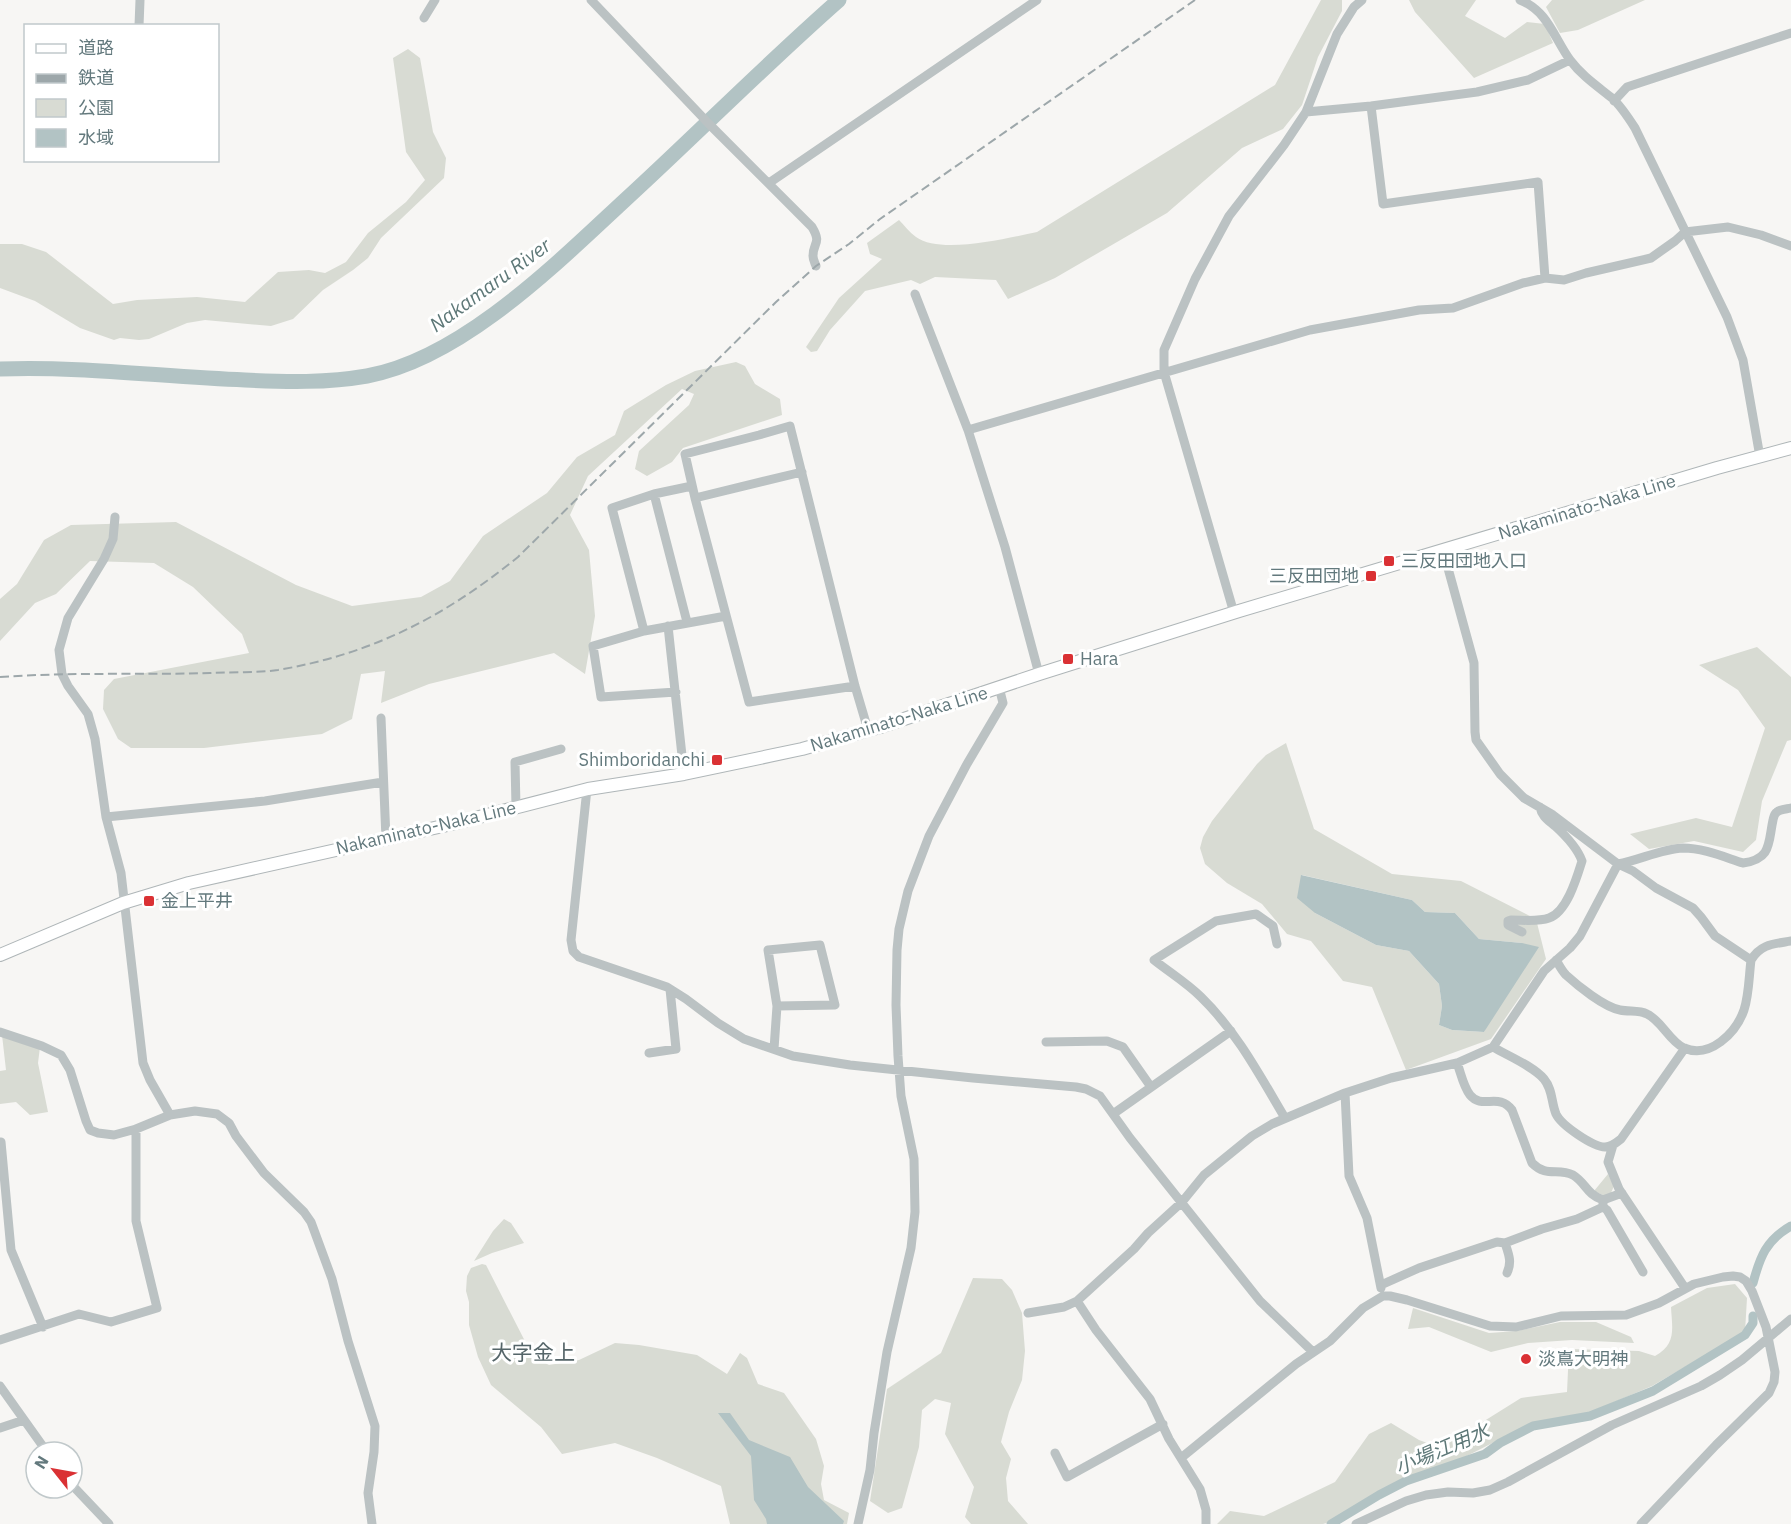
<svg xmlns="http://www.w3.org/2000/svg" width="1791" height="1524" font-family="'IBM Plex Sans','Noto Sans JP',sans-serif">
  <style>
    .green { fill: #d8dbd3; fill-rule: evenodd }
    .water { fill: #b2c3c4 }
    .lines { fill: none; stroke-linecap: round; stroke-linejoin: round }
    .canal { stroke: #b2c3c4; stroke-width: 9 }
    .river { stroke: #b2c3c4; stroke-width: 15 }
    .major-casing { stroke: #afb6b8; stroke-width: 14 }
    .minor { stroke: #bbc2c3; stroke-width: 9 }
    .major { stroke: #fff; stroke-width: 12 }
    .rail { stroke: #9da7aa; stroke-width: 2; stroke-dasharray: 9 4.5; stroke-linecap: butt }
    .poi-dot { fill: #da3134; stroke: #fff; stroke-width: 2 }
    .labels { text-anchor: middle; stroke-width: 6; stroke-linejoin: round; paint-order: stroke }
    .street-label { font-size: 18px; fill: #63797d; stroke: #fff }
    .poi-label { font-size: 18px; fill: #63797d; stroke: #fff; text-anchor: start }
    .water-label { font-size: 20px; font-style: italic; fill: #5e7878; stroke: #fff }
    .quarter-label { font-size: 21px; fill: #556569; stroke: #fff }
  </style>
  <rect width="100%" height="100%" fill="#f7f6f4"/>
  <path class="green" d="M1321 0H1342V11L1318 57 1302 105 1283 129 1242 148 1167 213 1055 278 1008 299 996 280 935 277 920 284 911 280 865 291 830 330 817 351 811 352 806 347 839 298 882 259 870 254 867 243 899 220C904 225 909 232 916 237 941 255 1007 238 1037 232L1275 85Z
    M1409 0H1476L1465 16 1505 38 1527 22 1545 24 1553 43 1474 78 1415 12Z
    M1552 0H1645L1578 30 1560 33 1546 7Z
    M408 49 420 58 433 132 446 158 444 178 381 238 368 258 353 270 323 290 293 319 271 326 205 320 187 323 149 339 139 340 120 338 114 340 80 328 35 301 0 288V244H22L46 252 113 304 137 300 197 297 245 302 278 272 309 270 325 273 346 262 368 233 406 202 425 180 406 152 393 58Z
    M736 362 745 366 755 384 780 399 782 415 683 448 672 462 647 476 635 469 639 451 689 405 694 394 682 389 588 476 570 515 589 550 595 616 585 674 554 653 429 684 381 703 385 671 361 674 352 719 322 734 204 748H131L118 739 103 709 104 690 114 679 249 653 242 634 193 587 154 563 90 561 56 594 35 603 0 641V599L17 584 44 540 71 525 176 522 296 585 352 606 421 597 450 581 483 536 547 493 577 457 615 435 624 411 666 385 695 371Z
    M1757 647 1791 677V740L1787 741 1762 801 1756 840 1743 852 1694 841 1649 849 1630 834 1696 818 1732 827 1765 728 1738 690 1699 665Z
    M1286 743 1314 829 1392 874 1461 881 1536 919 1546 959 1491 1039 1406 1070 1372 987 1343 981 1311 941 1287 934 1262 904 1227 883 1205 864 1200 848 1203 837 1212 821 1257 764 1266 755ZM1302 875 1412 900 1425 912 1455 913 1479 939 1522 943 1484 1032 1452 1030 1439 1025 1442 1006 1439 984 1409 951 1376 945 1315 913Z
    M2 1035 40 1047 38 1063 48 1112 30 1115 16 1102 0 1104V1071L6 1070Z
    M1608 1174 1614 1186 1611 1193 1605 1196 1594 1191Z
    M504 1219 511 1223 524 1243 492 1253 474 1261 493 1231Z
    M482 1264 486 1265 529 1349 534 1357 549 1365 579 1360 615 1343 639 1345 697 1355 727 1374 740 1353 747 1358 758 1384 784 1393 816 1439 824 1466 821 1484 824 1500 849 1513 847 1524H730L721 1486 657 1458 615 1443 562 1454 541 1427 491 1385 478 1357 469 1325V1302L466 1291 467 1276 471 1268Z
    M973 1278 1002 1279 1012 1290 1022 1313 1025 1351 1022 1380 1009 1412 1001 1442 1011 1459 1006 1478 1008 1501 1028 1524H971L965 1517 974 1487 945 1434 951 1403 935 1399 922 1410 919 1447 902 1508 888 1513 870 1501 887 1389 941 1353Z
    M1735 1284 1747 1298 1745 1332 1652 1386 1591 1412 1534 1422 1451 1464 1404 1481 1330 1522 1323 1524H1217L1230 1511 1264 1516 1335 1482 1369 1434 1391 1423 1419 1440 1441 1448 1521 1398 1567 1392 1569 1349 1639 1351 1655 1356C1677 1344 1672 1328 1671 1307L1707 1288Z
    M1413 1308 1489 1333 1517 1331 1560 1322H1596L1631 1337 1634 1343 1572 1340 1528 1343 1491 1352 1429 1327 1408 1329Z"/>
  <path class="water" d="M1301 875 1412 900 1425 912 1455 913 1479 939 1522 943 1539 947 1484 1032 1452 1030 1439 1025 1442 1006 1439 984 1409 951 1376 945 1315 913 1297 898Z
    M718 1413H730L749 1440 790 1457 808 1487 844 1521 843 1524H767L766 1519 754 1500 751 1456Z"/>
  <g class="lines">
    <path class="canal" d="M1753 1283C1760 1257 1766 1240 1791 1226
      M1331 1524 1379 1495 1406 1481 1485 1454 1500 1443 1533 1426 1590 1416 1653 1391 1745 1335 1753 1323V1316"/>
    <path class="river" d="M0 369C82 366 163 377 245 380 286 382 327 383 367 376 461 359 556 264 624 201 696 135 765 65 839 0"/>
    <defs>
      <path id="major" d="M0 955 123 903 189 883 452 824 588 789 684 774 802 749 880 727 1039 674 1239 611 1717 468 1791 448"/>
    </defs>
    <use href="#major" class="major-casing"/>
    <path class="minor" d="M591 0 711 126 812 227C822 244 813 242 813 256 813 260 815 263 816 266
      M1520 0C1548 11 1554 38 1570 60 1582 76 1597 86 1612 98 1621 106 1628 117 1635 128L1727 317 1743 360 1760 457
      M424 18 435 0
      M139 26 140 0
      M1614 101 1627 87 1791 33
      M1371 106 1383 204 1538 182 1545 278
      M1306 112 1371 106 1477 92 1528 80 1570 60
      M769 183 1037 0
      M915 294 968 430 1005 547 1039 674
      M968 430 1310 330 1419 310 1453 308 1523 283 1545 278 1564 280 1586 273 1651 258 1675 241 1685 232 1728 227 1761 235 1791 246
      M654 494 687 622
      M695 498 802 472
      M115 517 113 539 104 559 68 618 59 650 62 674 68 686 88 714 95 739 106 817 121 873 143 1063 150 1080 170 1115
      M1443 550 1474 663 1475 732 1476 740 1500 774 1524 798 1553 815 1618 864 1633 871 1656 888 1693 908 1701 917 1715 936 1751 960
      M1234 613 1164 372V350L1195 279 1229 216 1284 145 1306 112 1337 34 1354 7 1362 0
      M668 626 684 774
      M644 631 612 508 654 494 692 486
      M855 686 749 702 695 498 685 454 759 435 790 426 855 686 868 730
      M676 692 601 697 593 646 644 631 726 616
      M381 718 386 839
      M587 789 571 940 573 951 579 957 667 987 686 999 718 1023 744 1039 793 1056 850 1065 973 1078 1076 1087 1086 1089 1100 1096 1130 1138 1260 1301 1313 1352
      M516 807 515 762 561 749
      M106 817 265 801 383 782
      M1618 864C1640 860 1661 849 1683 848 1703 848 1724 857 1743 863 1772 859 1768 843 1773 820 1774 816 1774 814 1777 812 1780 809 1787 809 1791 808
      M1522 932 1508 925V921L1511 920C1523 920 1538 922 1549 918 1567 912 1577 877 1582 861 1577 847 1566 836 1555 826 1548 820 1542 817 1540 807
      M1277 944 1273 926 1256 914 1216 921 1154 960C1169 972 1187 983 1201 997 1237 1032 1260 1076 1285 1118
      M1556 960C1559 965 1562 971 1566 975 1578 986 1604 1007 1620 1010 1629 1012 1639 1010 1647 1014 1662 1021 1669 1041 1684 1048 1710 1059 1736 1033 1744 1010 1749 995 1749 976 1751 960 1761 944 1773 944 1791 941
      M0 1032 42 1046 61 1055 70 1070 86 1121 90 1130 98 1133 114 1135 136 1129 170 1115 195 1111 217 1114 229 1123 236 1136 264 1173 304 1212 311 1222 332 1279 348 1341 375 1426 374 1452 368 1493 372 1524
      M1046 1042 1107 1041 1123 1047 1151 1087
      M1493 1047C1508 1056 1533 1066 1544 1079 1553 1090 1551 1102 1556 1114 1561 1125 1593 1147 1605 1147 1611 1147 1616 1143 1621 1139L1685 1048
      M774 1049 777 1006 768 950 820 945 835 1005 777 1006
      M649 1053 676 1049 670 989
      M1457 1063C1461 1073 1463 1086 1470 1095 1482 1110 1499 1092 1512 1110L1532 1163C1547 1178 1558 1167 1573 1175 1586 1183 1586 1194 1603 1200L1622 1193
      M1345 1093 1349 1176 1367 1218 1381 1288
      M1113 1114 1231 1031
      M1 1142 11 1250 43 1327
      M1613 1145 1608 1162 1619 1189 1685 1288
      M1603 1207 1607 1210 1643 1272
      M1505 1243C1509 1255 1512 1262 1507 1273
      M1381 1285 1419 1268 1497 1242 1505 1243 1542 1229 1577 1219 1603 1207V1200
      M1077 1301 1096 1330 1150 1399 1169 1439 1200 1489 1206 1510V1524
      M1028 1313 1064 1307 1077 1301 1134 1249 1148 1233 1182 1202 1204 1175 1252 1136 1272 1124 1345 1093 1391 1078 1457 1063 1493 1047 1544 971 1570 948 1580 936 1618 864
      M0 1340 79 1314 111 1322 157 1308 136 1221V1129
      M0 1386 47 1452
      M0 1428 24 1420
      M1055 1453 1067 1477 1163 1424
      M1181 1458 1296 1364 1330 1341 1363 1308 1383 1296H1390L1407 1300 1490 1326 1516 1327 1561 1316 1626 1315 1659 1303 1694 1284 1723 1277 1733 1276 1740 1277 1746 1281 1752 1291 1766 1327 1775 1372 1774 1382 1769 1393 1716 1445 1641 1524
      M72 1485 109 1524
      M858 1524 870 1470 874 1433 887 1352 911 1248 915 1212 914 1159 901 1096 898 1056 896 1005 897 950 899 929 908 891 929 836 967 764 1003 703 999 687
      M1356 1524 1406 1501 1426 1495 1448 1492 1473 1493 1490 1490 1508 1482 1612 1425 1701 1386 1720 1375 1742 1360 1791 1319"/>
    <use href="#major" class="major"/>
    <path class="rail" d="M0 677C70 672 140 675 210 673 232 672 256 673 278 670 372 654 444 617 518 557L776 302 816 266 849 244 880 219 1195 0"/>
  </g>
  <g class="poi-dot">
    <rect x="1383" y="555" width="12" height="12" rx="3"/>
    <rect x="1365" y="570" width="12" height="12" rx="3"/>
    <rect x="1062" y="653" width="12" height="12" rx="3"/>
    <rect x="711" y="754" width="12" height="12" rx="3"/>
    <rect x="143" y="895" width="12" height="12" rx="3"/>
    <circle cx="1526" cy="1359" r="6"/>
  </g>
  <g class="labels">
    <g class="street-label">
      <text transform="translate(1587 507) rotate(-17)" y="6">Nakaminato-Naka Line</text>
      <text transform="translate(899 719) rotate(-17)" y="6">Nakaminato-Naka Line</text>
      <text transform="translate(426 828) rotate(-13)" y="6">Nakaminato-Naka Line</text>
    </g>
    <g class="poi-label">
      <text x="1401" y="567">三反田団地入口</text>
      <text x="1359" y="582" text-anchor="end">三反田団地</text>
      <text x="1080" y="665">Hara</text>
      <text x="705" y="766" text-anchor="end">Shimboridanchi</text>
      <text x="161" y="907">金上平井</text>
      <text x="1538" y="1365">淡嶌大明神</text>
    </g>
    <g class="water-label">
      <text transform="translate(490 285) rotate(-36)" y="7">Nakamaru River</text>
      <text transform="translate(1442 1449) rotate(-23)" y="7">小場江用水</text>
    </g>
    <g class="quarter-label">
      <text x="533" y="1360">大字金上</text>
    </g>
  </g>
  <rect x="24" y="24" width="195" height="138" fill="#ffffff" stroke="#c1c9cb" stroke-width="1.5"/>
  <rect x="36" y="44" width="30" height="9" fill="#ffffff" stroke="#c1c9cb" stroke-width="1.5"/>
  <text x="78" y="54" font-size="18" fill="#63797d">道路</text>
  <rect x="36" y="74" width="30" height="9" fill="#9da7aa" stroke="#c1c9cb" stroke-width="1.5"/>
  <text x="78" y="84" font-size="18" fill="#63797d">鉄道</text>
  <rect x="36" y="99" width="30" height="18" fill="#d8dbd3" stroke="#c1c9cb" stroke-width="1.5"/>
  <text x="78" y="114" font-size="18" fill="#63797d">公園</text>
  <rect x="36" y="129" width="30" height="18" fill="#b2c3c4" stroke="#c1c9cb" stroke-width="1.5"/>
  <text x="78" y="144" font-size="18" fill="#63797d">水域</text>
  <g transform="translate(54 1470) rotate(301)"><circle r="28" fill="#ffffff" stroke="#c1c9cb" stroke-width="1.5"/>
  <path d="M0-4.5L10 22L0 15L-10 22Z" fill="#da3134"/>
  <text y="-9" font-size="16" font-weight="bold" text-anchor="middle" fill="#63797d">N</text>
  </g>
</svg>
